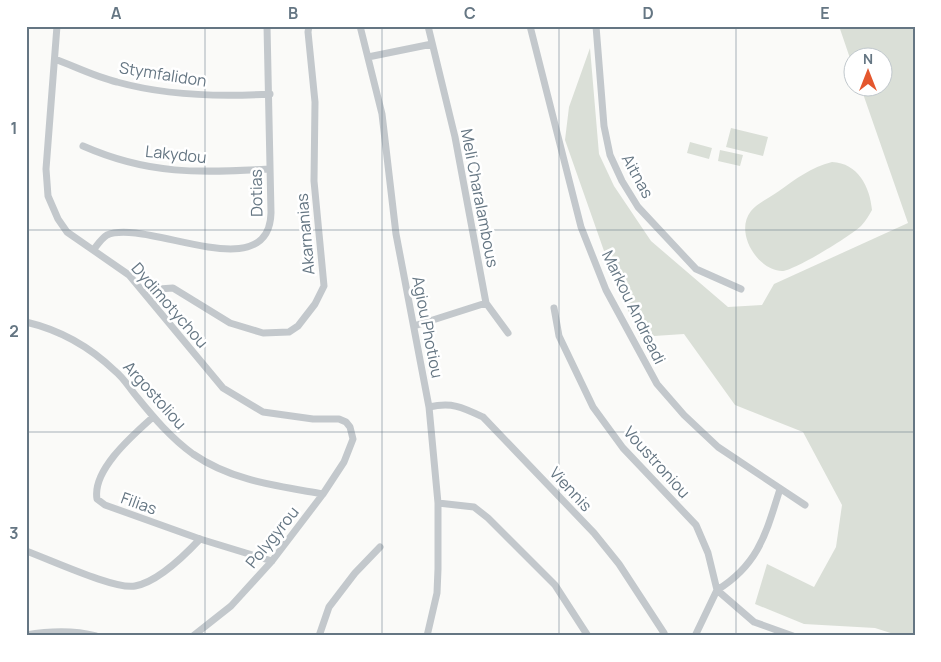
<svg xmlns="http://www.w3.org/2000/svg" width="941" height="662" font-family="Manrope,sans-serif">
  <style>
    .green { fill: #dadfd7 }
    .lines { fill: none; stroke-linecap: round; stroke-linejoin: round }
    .street { stroke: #c3c8cc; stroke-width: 7 }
    .grid { fill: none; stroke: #657683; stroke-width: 1; stroke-opacity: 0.55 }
    .labels { text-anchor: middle; stroke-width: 5; stroke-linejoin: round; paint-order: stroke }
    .street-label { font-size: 16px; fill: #657683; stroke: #fff }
    .neatline { fill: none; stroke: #657683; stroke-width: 2 }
    .grid-label { font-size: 16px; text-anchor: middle; font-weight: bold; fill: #657683 }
  </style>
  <rect width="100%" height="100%" fill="#fafaf8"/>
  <path class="green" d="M839 26H915V636H900L875 628 804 624 755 604 767 564 814 587 836 547 842 505 803 432 735 405 684 334 639 337 604 251 565 140 569 107 590 48 599 154 614 186 651 241 728 307 762 305 774 284 908 223 861 88H884V58H854L853 67Z
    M731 128 768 137 763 156 726 147Z
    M690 142 712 148 709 159 687 153Z
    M720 150 743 155 740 166 718 161Z
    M832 162C858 163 870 187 872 210 869 215 866 221 861 226 852 235 794 271 782 271 757 270 734 232 751 211 757 203 771 197 779 191 796 179 811 167 832 162Z"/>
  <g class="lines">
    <path class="street" d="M57 26 46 169 48 196 58 219 67 232 129 275 223 388 263 412 313 419H339L346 422 350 427 353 439 344 462 323 494 272 561 231 606 193 636
      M360 26 382 114 396 234 429 407 438 503V569L437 593 427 636
      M530 26 581 227 606 290 657 384 684 415 718 447 805 505
      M596 26 604 126 610 155 622 181 638 207 696 269 741 289
      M368 57 432 44
      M55 59C76 67 96 77 117 82 164 95 221 97 270 94
      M83 146C149 175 199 173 269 169
      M94 249C98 244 102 238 107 235 146 218 269 289 271 213L267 26
      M148 296 159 289 173 288 230 323 263 333 289 332 298 326 315 304 324 286 314 181 315 102 308 32 309 26
      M486 303 508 333
      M554 308 559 336 593 407 623 448 696 525 708 553 717 590 695 636
      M26 322C60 330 90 347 115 371 124 378 130 389 137 397 154 418 171 438 193 454 232 481 278 486 323 494
      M414 326 486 303 455 137 428 26
      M429 407C452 402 462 407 483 417L594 533 619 564 664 633
      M153 417C133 435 92 470 97 499L105 505 200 539 272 561
      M438 503 474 507 488 518 555 585 588 636
      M26 551C49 559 115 590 135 586 157 582 185 555 200 539
      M717 590C759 564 766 533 780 489
      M717 590 754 622 793 636
      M26 635C50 631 73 630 96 636
      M319 636 329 607 355 573 380 547"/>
  </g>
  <path class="grid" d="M205 26V636M382 26V636M559 26V636M736 26V636M26 230H915M26 432H915"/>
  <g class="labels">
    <g class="street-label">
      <text transform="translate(163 74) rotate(9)" y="6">Stymfalidon</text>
      <text transform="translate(176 154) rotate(6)" y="6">Lakydou</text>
      <text transform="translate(638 176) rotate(61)" y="6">Aitnas</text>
      <text transform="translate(256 193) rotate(-91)" y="6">Dotias</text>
      <text transform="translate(480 198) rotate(79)" y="6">Meli Charalambous</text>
      <text transform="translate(305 234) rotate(-95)" y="6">Akarnanias</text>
      <text transform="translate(170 305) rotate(49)" y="6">Dydimotychou</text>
      <text transform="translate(634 307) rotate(64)" y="6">Markou Andreadi</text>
      <text transform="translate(428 327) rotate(79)" y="6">Agiou Photiou</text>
      <text transform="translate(155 395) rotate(48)" y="6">Argostoliou</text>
      <text transform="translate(657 462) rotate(48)" y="6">Voustroniou</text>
      <text transform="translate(571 489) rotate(47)" y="6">Viennis</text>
      <text transform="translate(139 503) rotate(20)" y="6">Filias</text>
      <text transform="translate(272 537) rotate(-51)" y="6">Polygyrou</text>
    </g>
  </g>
  <rect width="941" height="662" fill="none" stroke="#ffffff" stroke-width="55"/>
  <g transform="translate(868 72)"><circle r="24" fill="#ffffff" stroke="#c1c8cd"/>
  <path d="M0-4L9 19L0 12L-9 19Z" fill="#e4572e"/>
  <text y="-8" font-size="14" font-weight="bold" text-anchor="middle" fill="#657683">N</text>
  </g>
  <rect x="28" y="28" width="886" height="606" class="neatline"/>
  <g class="grid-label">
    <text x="116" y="19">A</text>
    <text x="293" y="19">B</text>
    <text x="470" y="19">C</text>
    <text x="648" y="19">D</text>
    <text x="825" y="19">E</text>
    <text x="14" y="134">1</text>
    <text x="14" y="337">2</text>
    <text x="14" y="539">3</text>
  </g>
</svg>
